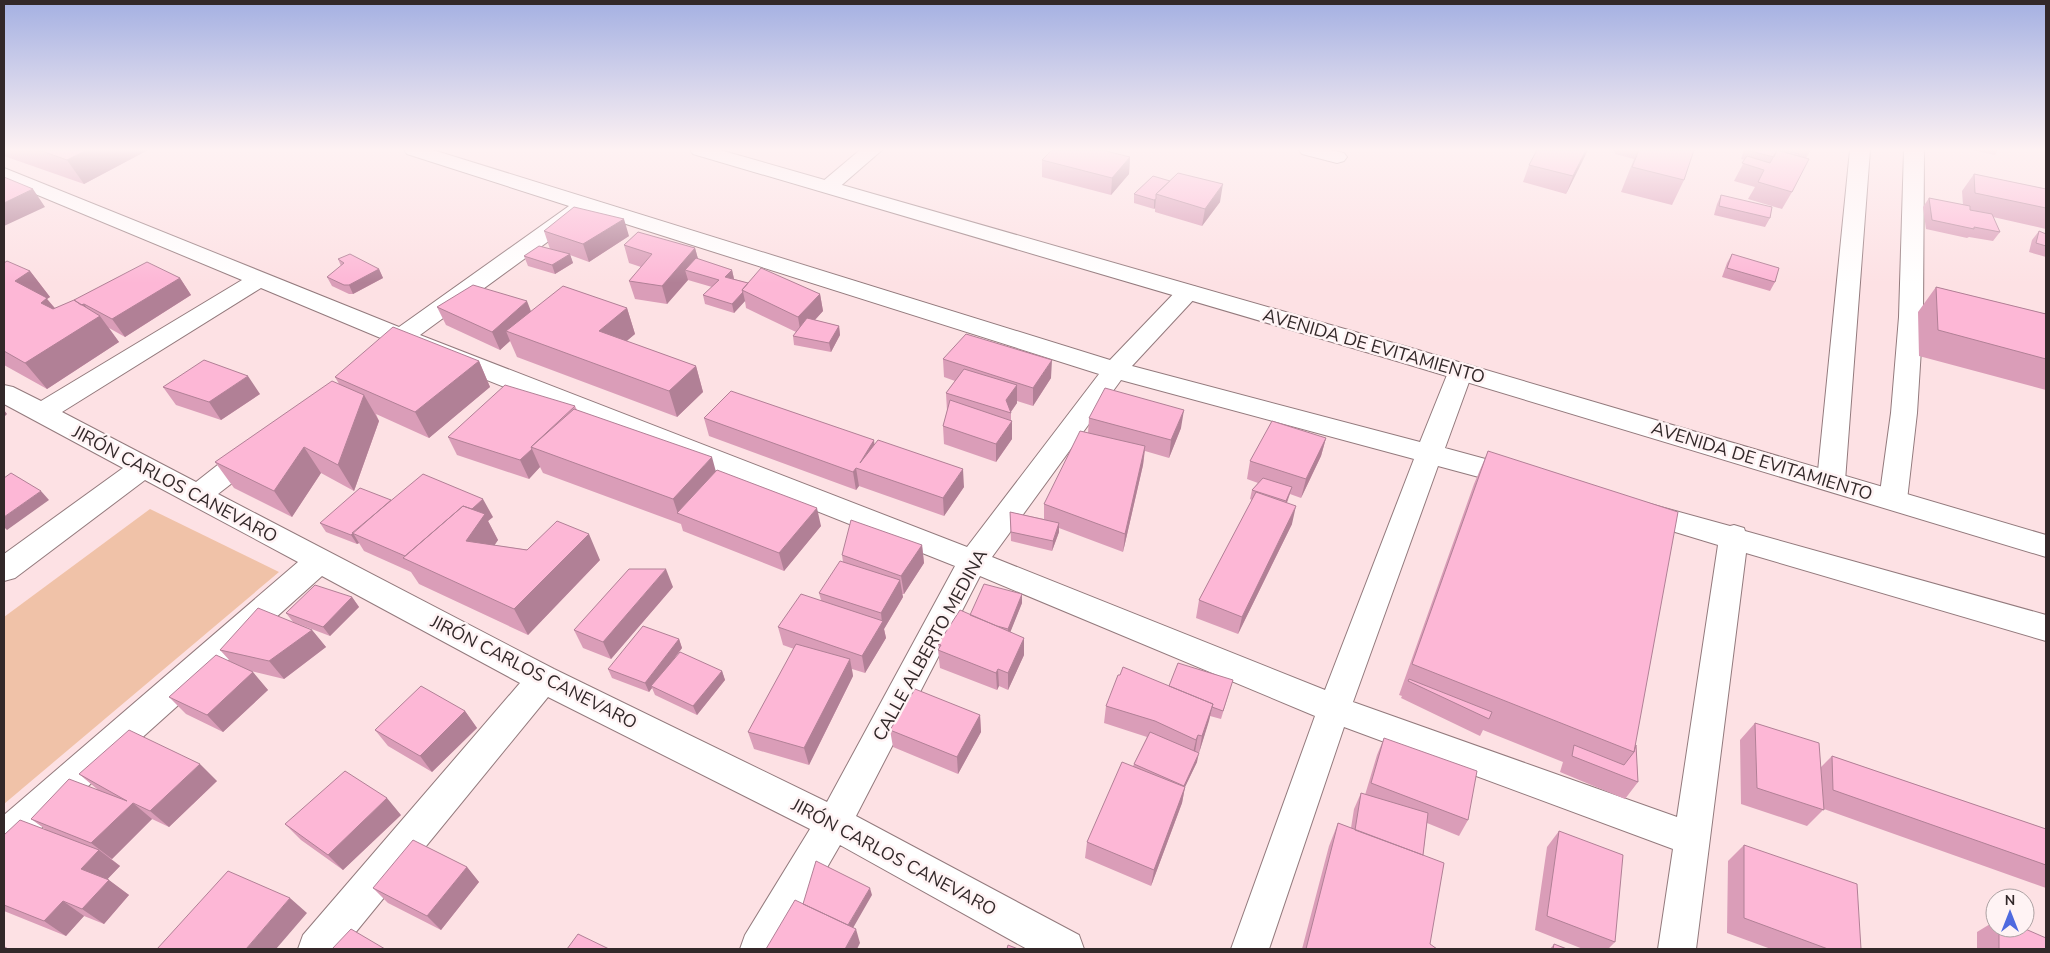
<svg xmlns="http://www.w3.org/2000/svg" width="2050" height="953" font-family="'Nunito Sans',sans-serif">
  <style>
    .green { fill: #f0c2a8 }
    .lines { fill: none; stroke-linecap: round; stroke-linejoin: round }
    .street-casing { stroke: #937a7d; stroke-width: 2 }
    .secondary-casing { stroke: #937a7d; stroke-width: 2 }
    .street { fill: #fff; fill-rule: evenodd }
    .secondary { fill: #fff; fill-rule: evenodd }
    .wall { fill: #da9db8 }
    .shaded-wall { fill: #b18096 }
    .building { fill: #fdb7d6; stroke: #b18096 }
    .labels { text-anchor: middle; stroke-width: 5; stroke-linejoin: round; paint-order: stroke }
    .street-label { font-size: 18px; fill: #322829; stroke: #fff3f4 }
  </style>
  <rect width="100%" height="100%" fill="#fde1e4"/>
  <path class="green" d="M150 509 279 572 4 804V617Z"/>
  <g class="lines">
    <defs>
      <path id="street" d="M404 150H433L1110 360 1180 287 1188 285 1196 287 1200 292 1196 297 1132 366 1420 442 1451 365 1460 363 1469 365 1473 371 1445 448 1526 470 1530 477 1526 484 1516 487 1438 466 1353 702 1677 817 1718 545 1629 518 1625 511 1629 504 1639 501 1730 526 1734 525 1744 528 1745 531 2046 615V641L1746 553 1696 949H1658L1673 849 1344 727 1269 949H1231L1315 716 980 576 856 816 1079 935 1084 949H1027L840 845 780 949H740L745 935 810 829 548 697 342 949H298L303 935 520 683 322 576 17 850 4 855V815L298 562 145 480 15 578 4 581V554L123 468 4 404V385L13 387 41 401 242 280 4 181V168L399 327 569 206 407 154ZM585 211 1099 374 967 547 420 335 583 216ZM261 288 383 339 377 346 380 352C390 354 396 353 404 347L955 566 827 802 554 669 218 494 263 459 266 452 263 445 253 443 243 445 196 482 62 412ZM1121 380 1414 459 1325 690 992 557Z
        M860 150H882L836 190 829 192 822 190 819 186 822 182Z
        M1299 150H1331L1344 153 1347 157 1344 161 1337 163 1302 154Z
        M1850 150H1870L1845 481 1841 488 1831 491 1821 488 1817 481Z
        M1904 150H1924L1923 317 1917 413 1907 500 1903 507 1893 510 1883 507 1879 500 1891 413 1899 317Z"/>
      <path id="secondary" d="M690 150H720L1418 350 2046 535V557L1400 362 693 154Z"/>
    </defs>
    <use href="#street" class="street-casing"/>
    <use href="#secondary" class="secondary-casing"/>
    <use href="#street" class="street"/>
    <use href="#secondary" class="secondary"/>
  </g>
  <path class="wall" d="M4 150H148L84 184 4 156Z
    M1537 150H1588L1566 194 1523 182 1529 165Z
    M1614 150H1694L1684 180 1672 205 1621 192 1634 159 1615 154Z
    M1744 150H1811L1806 158 1792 192 1782 209 1748 199 1755 187 1734 181 1745 160 1741 159Z
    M1972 150H1998L1995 155Z
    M1130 157 1129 174 1111 195 1042 177V160Z
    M1974 174 2046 189V229L1993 217 2000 232 1993 241 1969 237 1967 238 1926 229 1923 207 1929 198 1963 205 1962 191Z
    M1153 176 1220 202 1202 226 1155 212V208L1154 209 1134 203V194Z
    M1721 195 1770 218 1765 227 1714 215 1717 204Z
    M544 231 629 236 589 262 570 255 573 263 555 274 528 266 524 256 550 249Z
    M2039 231 2046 234V257L2029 252 2032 240Z
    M624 245 695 248 698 259 732 270 734 279 748 283 820 294 823 311 815 320 839 326 840 335 831 352 794 345 793 336 796 332 746 308 745 301 734 313 705 304 703 295 712 287 688 280 667 304 635 299 629 281 641 267 629 263Z
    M1732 254 1775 282 1770 291 1722 277 1727 263Z
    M338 259 379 269 383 278 353 294H349L332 286 327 277 341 266Z
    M4 263 30 271 50 297 47 299 55 308 180 278 191 295 125 337 109 328 119 342 47 389 4 365Z
    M1936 287 2046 314V390L1919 356 1918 312Z
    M437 307 531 312 627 308 635 334 626 341 696 366 703 392 677 417 517 357 510 341 500 350 446 325Z
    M943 359 1051 378 1033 406 1017 401V403L1011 412V421H1012V439L996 462 944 444 943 426 947 411 946 393 955 381 944 377Z
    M479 361 490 387 429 438 376 414 379 421 354 491 321 473 292 517 234 488 215 462 339 384 335 377Z
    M163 387 260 394 221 420 176 405Z
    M575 406 577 410 716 472 821 526 784 571 683 531 681 524 543 473 540 467 529 479 457 455 448 437Z
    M704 418 875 445 964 487 944 516 859 486 856 490 709 436Z
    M1089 418 1181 428 1169 458 1145 451 1143 465 1123 552 1059 528V532L1052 551 1011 541 1010 512 1044 519V504L1088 433Z
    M1326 438 1321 456 1301 498 1290 494 1287 503 1292 524 1238 634 1196 618 1199 600 1252 500 1250 499 1252 490 1258 483 1247 479 1250 461Z
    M1488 451 1636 745 1638 782 1625 799 1560 772 1563 762 1483 730 1480 736 1401 698 1402 696 1399 695 1474 484Z
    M391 500 493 517 488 521 498 540 494 545 600 560 528 635 419 584 411 572 364 551 359 543 357 544 326 532 320 523Z
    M922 545 924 563 904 594H902L903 597 884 629 886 638 865 673 852 669 853 676 809 765 754 749 748 732 794 649 783 645 778 627 821 600 819 593 843 562 842 555Z
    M673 587 611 659 583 648 574 630Z
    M1022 594V603L1010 632 1024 655 1008 690 999 686 997 690 940 668 938 650 939 649 938 644 970 615Z
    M352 597 359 607 330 636 293 622 312 630 326 647 284 679 251 671 268 690 223 732 186 714 169 697 231 662 220 650 293 622 286 613Z
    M679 639 682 648 670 664 722 671 725 680 697 715 655 695 652 688 649 692 612 678 608 669Z
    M1233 680 1221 719 1210 716 1199 753 1196 752 1197 762 1185 787 1182 803 1151 886 1085 858 1087 842 1133 766 1134 764 1147 737 1104 723 1106 706 1169 686Z
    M465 711 477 728 432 772 388 746 375 730Z
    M980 715 981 732 958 774 893 747 890 730Z
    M1755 723 1821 767 1832 756 2046 829V888L1824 809 1807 826 1741 804 1740 740Z
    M1384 738 1468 820 1459 836 1427 823 1423 855 1430 944 1437 949H1302L1329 846 1338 823 1351 828 1354 809 1361 793 1365 795 1377 755Z
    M79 774 217 781 169 827 152 819 112 859 110 858 120 866 107 879 129 895 104 924 84 916 66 936 4 911V835L45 829 31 819 97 789Z
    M401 815 343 870 301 840 285 824Z
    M1559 831 1615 942 1608 949H1583L1535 930 1547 847Z
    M1744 845 1861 949H1771L1727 933 1728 861Z
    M467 867 479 882 441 930 388 903 373 888Z
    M1995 921V928H2023L2046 949H1977V932Z
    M1554 944 1567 949H1550Z"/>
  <path class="shaded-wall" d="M87 150H148L84 184 67 160Z
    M1586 150H1588L1566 194 1573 176Z
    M1130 157 1129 174 1111 195 1112 178Z
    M1223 184 1220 202 1202 226 1205 209Z
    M33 189 45 207 4 226V203Z
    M1156 199 1155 208 1154 209V200Z
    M624 219 629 236 589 262 583 244Z
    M695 248 700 266 685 270 688 280 667 304 662 286Z
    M570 254 573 263 555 274 552 265Z
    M379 269 383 278 353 294 349 285Z
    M732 270 734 279 725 277Z
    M30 271 50 297 47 299 67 323 61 329 15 281Z
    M180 278 191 295 125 337 112 319Z
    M743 292 745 301 734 313 732 304Z
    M820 294 823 311 801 335 798 317Z
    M527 301 534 319 506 331 510 341 500 350 492 332Z
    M84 304 95 319 100 316 119 342 47 389 25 363 71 309Z
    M627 308 635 334 608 357 599 331Z
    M839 326 840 335 831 352 829 343Z
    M1052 360 1051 378 1033 406V388Z
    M479 361 490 387 429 438 415 412Z
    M696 366 703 392 677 417 669 391Z
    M248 376 260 394 221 420 209 402Z
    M1017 385V403L1010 413 1006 400Z
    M364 395 379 421 354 491 338 465Z
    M4 410 7 414 4 417Z
    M1184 410 1181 428 1169 458 1171 440Z
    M1012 421V439L996 462V444Z
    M1326 438 1321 456 1301 498 1306 479Z
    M874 440 876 459 860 463Z
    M1145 446 1143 465 1123 552 1125 534Z
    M304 447 321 473 292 517 274 491Z
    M532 449 540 467 529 479 520 460Z
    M712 457 719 483 678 514 673 499Z
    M856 468 859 486 856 490 853 472Z
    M963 469 964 487 944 516 943 498Z
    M1292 487 1289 496 1284 510 1286 501Z
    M41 491 49 500 7 530 4 527V517Z
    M483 499 493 517 488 521 498 540 480 567 414 560Z
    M1296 506 1292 524 1238 634 1242 617Z
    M817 508 821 526 784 571 779 553Z
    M1059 523V532L1052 551 1053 541Z
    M353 533 359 543 357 544 351 535Z
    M589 534 600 560 528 635 514 609Z
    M922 545 924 563 904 594 901 576Z
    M666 569 673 587 611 659 603 642Z
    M900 580 903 597 884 629 886 638 865 673 862 656 882 623 881 613Z
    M1022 594V603L1008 638V629Z
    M352 597 359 607 330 636 323 627Z
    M312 630 326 647 284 679 269 661Z
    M1024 638V655L1008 690V673Z
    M679 639 682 648 653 687 651 686 652 688 649 692 645 683Z
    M850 659 853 676 809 765 804 748Z
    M998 669 999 686 997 690 996 673Z
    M722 671 725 680 697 715 693 706Z
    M253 672 268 690 223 732 207 715Z
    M1213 704 1209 721 1199 753 1202 736Z
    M465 711 477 728 432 772 420 756Z
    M980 715 981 732 958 774 957 757Z
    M1198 735 1195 752 1192 757 1196 740Z
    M1199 753 1197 762 1185 787 1182 803 1151 886 1154 870 1184 786Z
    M200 764 217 781 169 827 150 811Z
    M387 798 401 815 343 870 328 855Z
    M133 803 152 819 112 859 91 843Z
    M99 850 120 866 102 885 81 869Z
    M467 867 479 882 441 930 427 916Z
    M109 880 129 895 104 924 82 909Z
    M870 888 872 895 849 935 847 927Z
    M290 898 307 913 276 949H246Z
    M63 901 84 916 66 936 44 921Z
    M856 929 860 943 857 949H845Z
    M4 946 9 949H4Z"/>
  <path class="building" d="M39 150H87L67 160Z
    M1052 150H1102L1130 157 1112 178 1042 160Z
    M1537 150H1586L1573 176 1529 165Z
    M1639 150H1694L1684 180 1632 167Z
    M1746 150H1782L1799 154V156L1777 150 1774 157Z
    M1777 150 1809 159 1792 192 1758 182 1764 170 1742 163 1747 156 1770 163Z
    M1178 173 1223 184 1205 209 1156 194Z
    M1974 174 2046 189V208L1975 193Z
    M1153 176 1170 181 1156 194V199L1154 200 1134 194Z
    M4 177 33 189 4 203Z
    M1721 195 1772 207 1770 218 1719 206Z
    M1929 198 1970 206V210L1992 214 2000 232 1974 227V229L1932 220Z
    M574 207 624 219 583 244 544 231Z
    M2039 231 2046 234V246L2036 243Z
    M638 232 695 248 662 286 629 281 652 254 624 245Z
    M539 246 570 254 552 265 524 256Z
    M350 254 379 269 349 285H344L327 277 344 263 338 259Z
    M1732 254 1779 268 1775 282 1727 268Z
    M696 258 732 270 725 277 748 283 742 290 743 292 732 304 703 295 719 280 685 270Z
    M7 261 30 271 15 281 47 298 41 303 53 309 74 300 100 316 25 363 4 351V263Z
    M147 262 180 278 112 319 84 304 81 305 74 300Z
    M761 268 820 294 798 317 742 290Z
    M473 285 527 301 492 332 437 307Z
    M563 286 627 308 599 331 696 366 669 391 506 331Z
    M1936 287 2046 314V359L1938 330Z
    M807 318 839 326 829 343 793 336Z
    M393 327 479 361 415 412 335 377Z
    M966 334 1052 360 1033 388 943 359Z
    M204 360 248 376 209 402 163 387Z
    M964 369 1017 385 1006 400 1011 413 946 393Z
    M332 381 364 395 338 465 304 447 274 491 215 462Z
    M505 385 575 406 531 447 532 449 520 460 448 437Z
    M1105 388 1184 410 1171 440 1089 418Z
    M731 391 874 440 860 463 878 440 963 469 943 498 856 468 853 472 704 418Z
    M950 400 1012 421 996 444 943 426Z
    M574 409 712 457 673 499 531 447Z
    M1272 421 1326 438 1306 479 1250 461Z
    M1080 431 1145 446 1125 534 1044 504Z
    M1488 451 1678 512 1634 752 1412 664Z
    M717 470 817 508 779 553 677 513Z
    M11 473 41 491 4 517V478Z
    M423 474 483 499 472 509 463 506 405 556 352 533Z
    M1263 478 1292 487 1286 501 1252 490Z
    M360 488 391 500 351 535 320 523Z
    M1256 492 1296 506 1242 617 1199 600Z
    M463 506 485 514 466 541 527 550 557 521 589 534 514 609 403 558Z
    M1010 512 1059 523 1053 541 1011 532Z
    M851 520 922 545 901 576 842 555Z
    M840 561 900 580 881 613 819 593Z
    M629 569H666L603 642 574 630Z
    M984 584 1022 594 1008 629 997 626 970 615Z
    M315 585 352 597 323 627 286 613Z
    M801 594 883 621 862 656 778 627Z
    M258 608 312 630 269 661 220 650Z
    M960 610 1024 638 1008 673 998 669 996 673 938 650 941 645 938 644Z
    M643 626 679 639 645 683 608 669Z
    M796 644 850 659 804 748 748 732Z
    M680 652 722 671 693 706 651 686Z
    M216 655 253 672 207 715 169 697Z
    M1178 663 1233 680 1223 711 1212 707 1213 704 1169 686Z
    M1123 667 1213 704 1202 736 1198 735 1196 740 1155 721 1106 706 1118 675H1120Z
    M1409 679 1492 712 1489 719 1408 681Z
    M421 686 465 711 420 756 375 730Z
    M915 689 980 715 957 757 890 730Z
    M1755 723 1819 743 1824 810 1757 788Z
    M129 730 200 764 150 811 133 803 91 843 31 819 69 779 127 801 79 774Z
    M1150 732 1199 753 1184 786 1134 764Z
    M1384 738 1477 771 1468 820 1371 783Z
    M1574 745 1624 765 1634 752 1636 745 1638 782 1572 756Z
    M1832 756 2046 829V865L1833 790Z
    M1122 762 1185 787 1154 870 1087 842Z
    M345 771 387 798 328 855 285 824Z
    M1361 793 1428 813 1423 855 1355 830Z
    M20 820 99 850 81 869 109 880 82 909 63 901 44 921 4 905V835Z
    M1338 823 1444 863 1430 944 1437 949H1306Z
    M1559 831 1623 855 1615 942 1547 916Z
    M413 840 467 867 427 916 373 888Z
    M1744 845 1857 884 1861 949H1828L1744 918Z
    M816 861 870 888 848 925 803 904Z
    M228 871 290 898 246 949H157Z
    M795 900 856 929 845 949H766Z
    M1999 928H2023L2046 938V949H1999Z
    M351 929 385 949H332Z
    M578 934 609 949H567Z
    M1554 944 1567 949H1553Z
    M1008 945 1018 949H1007Z"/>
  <linearGradient id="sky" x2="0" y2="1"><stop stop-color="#a4b0e2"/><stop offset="0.53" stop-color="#fef2f3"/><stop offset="1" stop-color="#fef2f3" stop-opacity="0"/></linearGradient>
  <rect width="2050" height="283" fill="url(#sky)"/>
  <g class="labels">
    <g class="street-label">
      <text transform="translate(1374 346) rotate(16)" y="6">AVENIDA DE EVITAMIENTO</text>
      <text transform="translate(1762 461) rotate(17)" y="6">AVENIDA DE EVITAMIENTO</text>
      <text transform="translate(175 484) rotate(28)" y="6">JIRÓN CARLOS CANEVARO</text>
      <text transform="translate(930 645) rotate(-61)" y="6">CALLE ALBERTO MEDINA</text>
      <text transform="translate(534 672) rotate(27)" y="6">JIRÓN CARLOS CANEVARO</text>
      <text transform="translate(894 857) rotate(28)" y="6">JIRÓN CARLOS CANEVARO</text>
    </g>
  </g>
  <rect width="2050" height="953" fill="none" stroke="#322829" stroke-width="10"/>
  <g transform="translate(2010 913)"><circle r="24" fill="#fff3f4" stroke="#ada2a3"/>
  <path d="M0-4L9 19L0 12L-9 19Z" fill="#4f6adf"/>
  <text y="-8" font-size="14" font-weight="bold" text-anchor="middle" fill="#322829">N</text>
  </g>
</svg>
